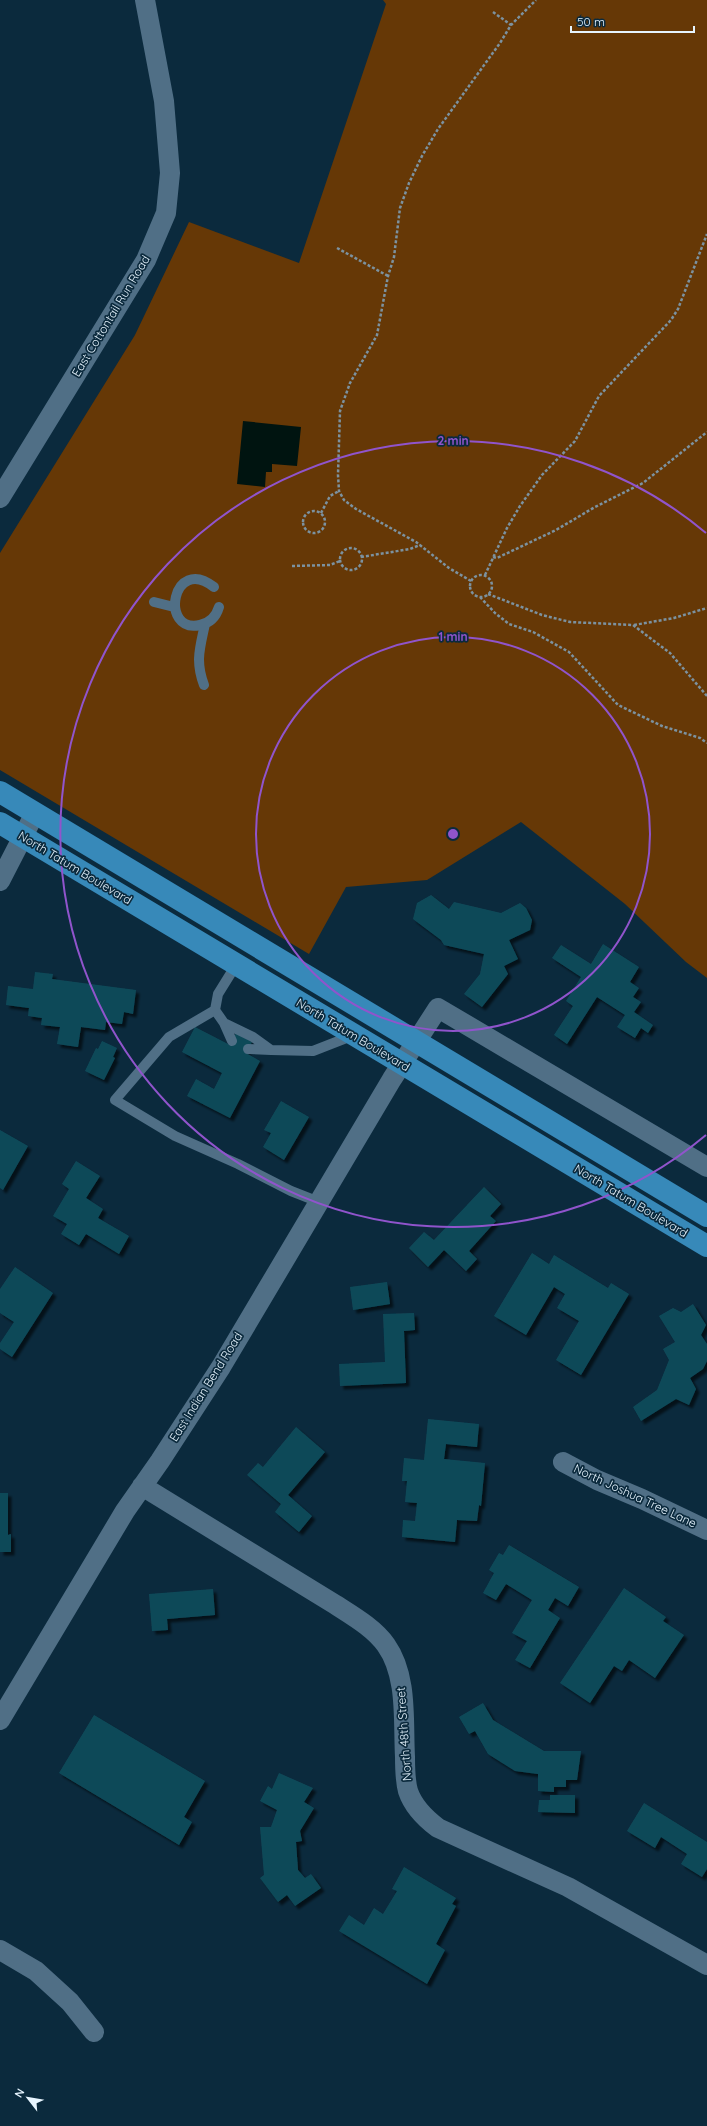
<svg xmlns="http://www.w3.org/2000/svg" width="707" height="2126" font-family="Quicksand,sans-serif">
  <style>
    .green { fill: #663806 }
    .water { fill: #001410 }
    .building { fill: #104a59; filter: url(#shadow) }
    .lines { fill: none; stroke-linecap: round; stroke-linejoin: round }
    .path { stroke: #7c92a0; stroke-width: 2.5; stroke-dasharray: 3 2; stroke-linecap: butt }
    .service { stroke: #506f86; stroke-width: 10 }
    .minor { stroke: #506f86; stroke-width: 20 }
    .primary { stroke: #3789b9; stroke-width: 22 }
    .ring { fill: none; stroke: #9054cc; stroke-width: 2 }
    .labels { text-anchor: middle; stroke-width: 3.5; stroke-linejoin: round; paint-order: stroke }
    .street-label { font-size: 12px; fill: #e6f4fe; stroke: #0b2a3d }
    .centre { fill: #9054cc; stroke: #0b2a3d; stroke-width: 2 }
    .ring-label { font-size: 12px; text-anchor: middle; font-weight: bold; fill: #9054cc; stroke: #0b2a3d; stroke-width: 3.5; stroke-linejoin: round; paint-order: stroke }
  </style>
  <defs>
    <filter id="shadow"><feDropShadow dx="3.5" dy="3.5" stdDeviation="1" flood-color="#0009"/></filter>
  </defs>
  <rect width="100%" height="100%" fill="#0b2a3d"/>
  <path class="green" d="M383 0H707V978L686 962 625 904 521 822 427 880 346 887 309 954 0 770V553L135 335 189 222 299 263 386 4Z"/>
  <path class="water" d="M243 421 301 427 297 466 272 464V472H266L265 487 237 484Z"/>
  <path class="building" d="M431 895 449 909 454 902 501 913 520 903 526 908 532 920 530 930 509 940 518 959 504 966 508 974 482 1007 464 994 480 974 484 954 444 945 441 940 413 919 417 903Z
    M603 944 639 967 630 982 639 988 633 997 641 1002 634 1012 653 1025 648 1033 641 1028 635 1038 617 1027 625 1015 597 997 567 1044 554 1035 573 1006 566 1001 581 977 552 958 561 945 591 964Z
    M35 972 53 974 52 979 136 990 133 1014 124 1012 122 1024 106 1022 105 1030 81 1027 78 1047 57 1044 60 1027 41 1025 42 1018 28 1016 29 1008 6 1005 8 986 33 989Z
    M195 1027 230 1045 236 1033 252 1042 246 1053 260 1061 230 1118 187 1096 196 1079 214 1089 222 1073 182 1052Z
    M102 1041 117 1048 113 1057 115 1058 104 1080 85 1071 96 1048 98 1049Z
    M281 1101 309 1117 284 1160 263 1147 271 1133 264 1130Z
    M0 1130 28 1146 3 1190 0 1188Z
    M76 1161 100 1176 86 1198 103 1209 98 1218 129 1236 119 1254 86 1234 79 1245 61 1234 67 1224 53 1216 69 1189 62 1184Z
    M484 1187 501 1204 490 1216 496 1221 469 1251 477 1259 466 1271 444 1250 428 1267 409 1248 424 1232 434 1240Z
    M532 1253 549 1264 554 1255 608 1288 611 1283 629 1294 581 1375 556 1360 579 1321 557 1308 565 1294 554 1287 526 1335 494 1316Z
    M15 1267 53 1293 12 1357 0 1349V1343L14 1322 0 1313V1289Z
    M387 1282 390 1304 353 1310 350 1287Z
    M693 1304 706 1325 701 1335 707 1344V1361L703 1369 690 1378 696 1389 689 1405 676 1399 641 1421 633 1407 657 1390 669 1360 663 1349 675 1342 659 1316 673 1308 681 1312Z
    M414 1313 415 1330 404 1331 406 1383 340 1386 339 1364 385 1362 383 1314Z
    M428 1419 479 1424 477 1447 446 1444 444 1459 485 1463 481 1506 479 1505 477 1521 457 1520 455 1542 402 1537 403 1520 415 1521 417 1503 405 1502 407 1481H402L404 1458 424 1460Z
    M296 1427 325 1452 288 1495 312 1516 299 1532 275 1512 281 1504 247 1475 258 1463 263 1467Z
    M0 1493H8V1535L11 1534V1552H0Z
    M509 1545 579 1587 568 1606 555 1598 548 1610 560 1618 530 1668 515 1660 527 1641 512 1633 532 1600 506 1584 496 1600 483 1593 494 1573 489 1570 499 1553 503 1555Z
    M624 1588 666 1617 663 1621 684 1635 655 1678 629 1660 622 1671 614 1666 590 1703 560 1683Z
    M213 1589 215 1615 167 1619 168 1630 152 1631 149 1594Z
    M483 1703 493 1720 544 1751H581L577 1780H566V1787H554V1792L538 1791V1774L515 1771 488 1754 475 1731 469 1734 459 1717Z
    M94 1715 205 1781 184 1817 192 1822 179 1845 59 1773Z
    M279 1773 313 1788 304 1802 314 1808 300 1831 302 1841 296 1842 298 1870 305 1878 311 1874 321 1888 295 1906 287 1895 278 1902 260 1878 264 1875 260 1827H271L277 1810 260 1801 268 1786 272 1789Z
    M550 1795H575V1813L538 1812 539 1800H550Z
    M644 1803 707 1842V1869L702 1877 681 1864 687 1854 661 1837 655 1848 627 1831Z
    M404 1867 456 1898 452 1904 456 1906 436 1944 445 1950 427 1984 339 1931 349 1915 364 1925 374 1908 383 1914 397 1891 392 1889Z"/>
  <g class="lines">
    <path class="path" d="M493 12 511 25
      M337 248 388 276
      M303 522a11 11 0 1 1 22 0a11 11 0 1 1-22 0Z
      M321 513 330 496 339 491
      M340 559a11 11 0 1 1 22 0a11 11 0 1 1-22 0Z
      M361 557 410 549 420 545
      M493 557 497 558 556 530 595 507 643 483 707 432
      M292 566 330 565 340 561
      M485 575 507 528 520 506 542 475 575 441 599 396 671 320 678 309 707 234
      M470 586a11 11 0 1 1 22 0a11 11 0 1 1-22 0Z
      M471 581 449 568 416 542 356 509 344 500 339 491 338 475 340 411 350 383 377 335 388 276 394 257 400 208 409 183 422 156 438 129 500 43 511 25 536 0
      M488 594 542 615 570 622 633 625 670 653 707 696
      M480 597 495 613 509 624 533 632 569 652 618 705 662 726 700 738 707 743
      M634 625 674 618 707 608"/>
    <path class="service" d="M214 587C172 554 159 634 200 625 210 623 216 617 219 607
      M154 602 174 607
      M204 685C195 661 200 648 205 624
      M236 965 218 994 215 1010 224 1023 253 1037 271 1050 313 1051 354 1035
      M215 1010 169 1037 115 1100 175 1136 238 1164 291 1191 319 1202
      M224 1023 232 1041
      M248 1049 271 1050"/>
    <path class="minor" d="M0 498 146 260 166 213 170 173 164 101 145 0
      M0 881 35 813
      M563 1462 597 1480 642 1499 707 1530
      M142 1486 336 1605C353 1616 374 1628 386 1645 408 1676 403 1721 405 1757 405 1768 405 1780 408 1791 413 1806 426 1819 438 1828L568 1887 707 1965
      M0 1720 125 1511 160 1461 221 1367 392 1079 438 1008 707 1167
      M0 1950 36 1971 70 2002 94 2032"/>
    <path class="primary" d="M0 792 707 1216
      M0 823 707 1246"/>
  </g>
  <g class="ring">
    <circle cx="453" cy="834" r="197"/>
    <path d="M706 1135A393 393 0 1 1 706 533"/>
  </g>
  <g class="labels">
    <g class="street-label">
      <text transform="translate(111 316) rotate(-59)" y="4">East Cottontail Run Road</text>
      <text transform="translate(75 868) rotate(31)" y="4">North Tatum Boulevard</text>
      <text transform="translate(353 1035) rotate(31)" y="4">North Tatum Boulevard</text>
      <text transform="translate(631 1201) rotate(31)" y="4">North Tatum Boulevard</text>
      <text transform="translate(206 1387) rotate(-58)" y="4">East Indian Bend Road</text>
      <text transform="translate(635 1496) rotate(25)" y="4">North Joshua Tree Lane</text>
      <text transform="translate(404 1734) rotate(-94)" y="4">North 48th Street</text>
    </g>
  </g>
  <circle cx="453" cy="834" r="6" class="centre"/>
  <g class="ring-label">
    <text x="453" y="445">2 min</text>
    <text x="453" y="641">1 min</text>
  </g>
  <g transform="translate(28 2098) rotate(301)" stroke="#0b2a3d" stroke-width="3" paint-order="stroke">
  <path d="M0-3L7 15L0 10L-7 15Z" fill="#e6f4fe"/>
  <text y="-6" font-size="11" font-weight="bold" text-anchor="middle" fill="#e6f4fe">N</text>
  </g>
  <path d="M571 26v6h123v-6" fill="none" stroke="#e6f4fe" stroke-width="2"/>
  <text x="577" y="26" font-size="12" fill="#e6f4fe" stroke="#0b2a3d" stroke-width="3" paint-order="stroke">50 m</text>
</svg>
